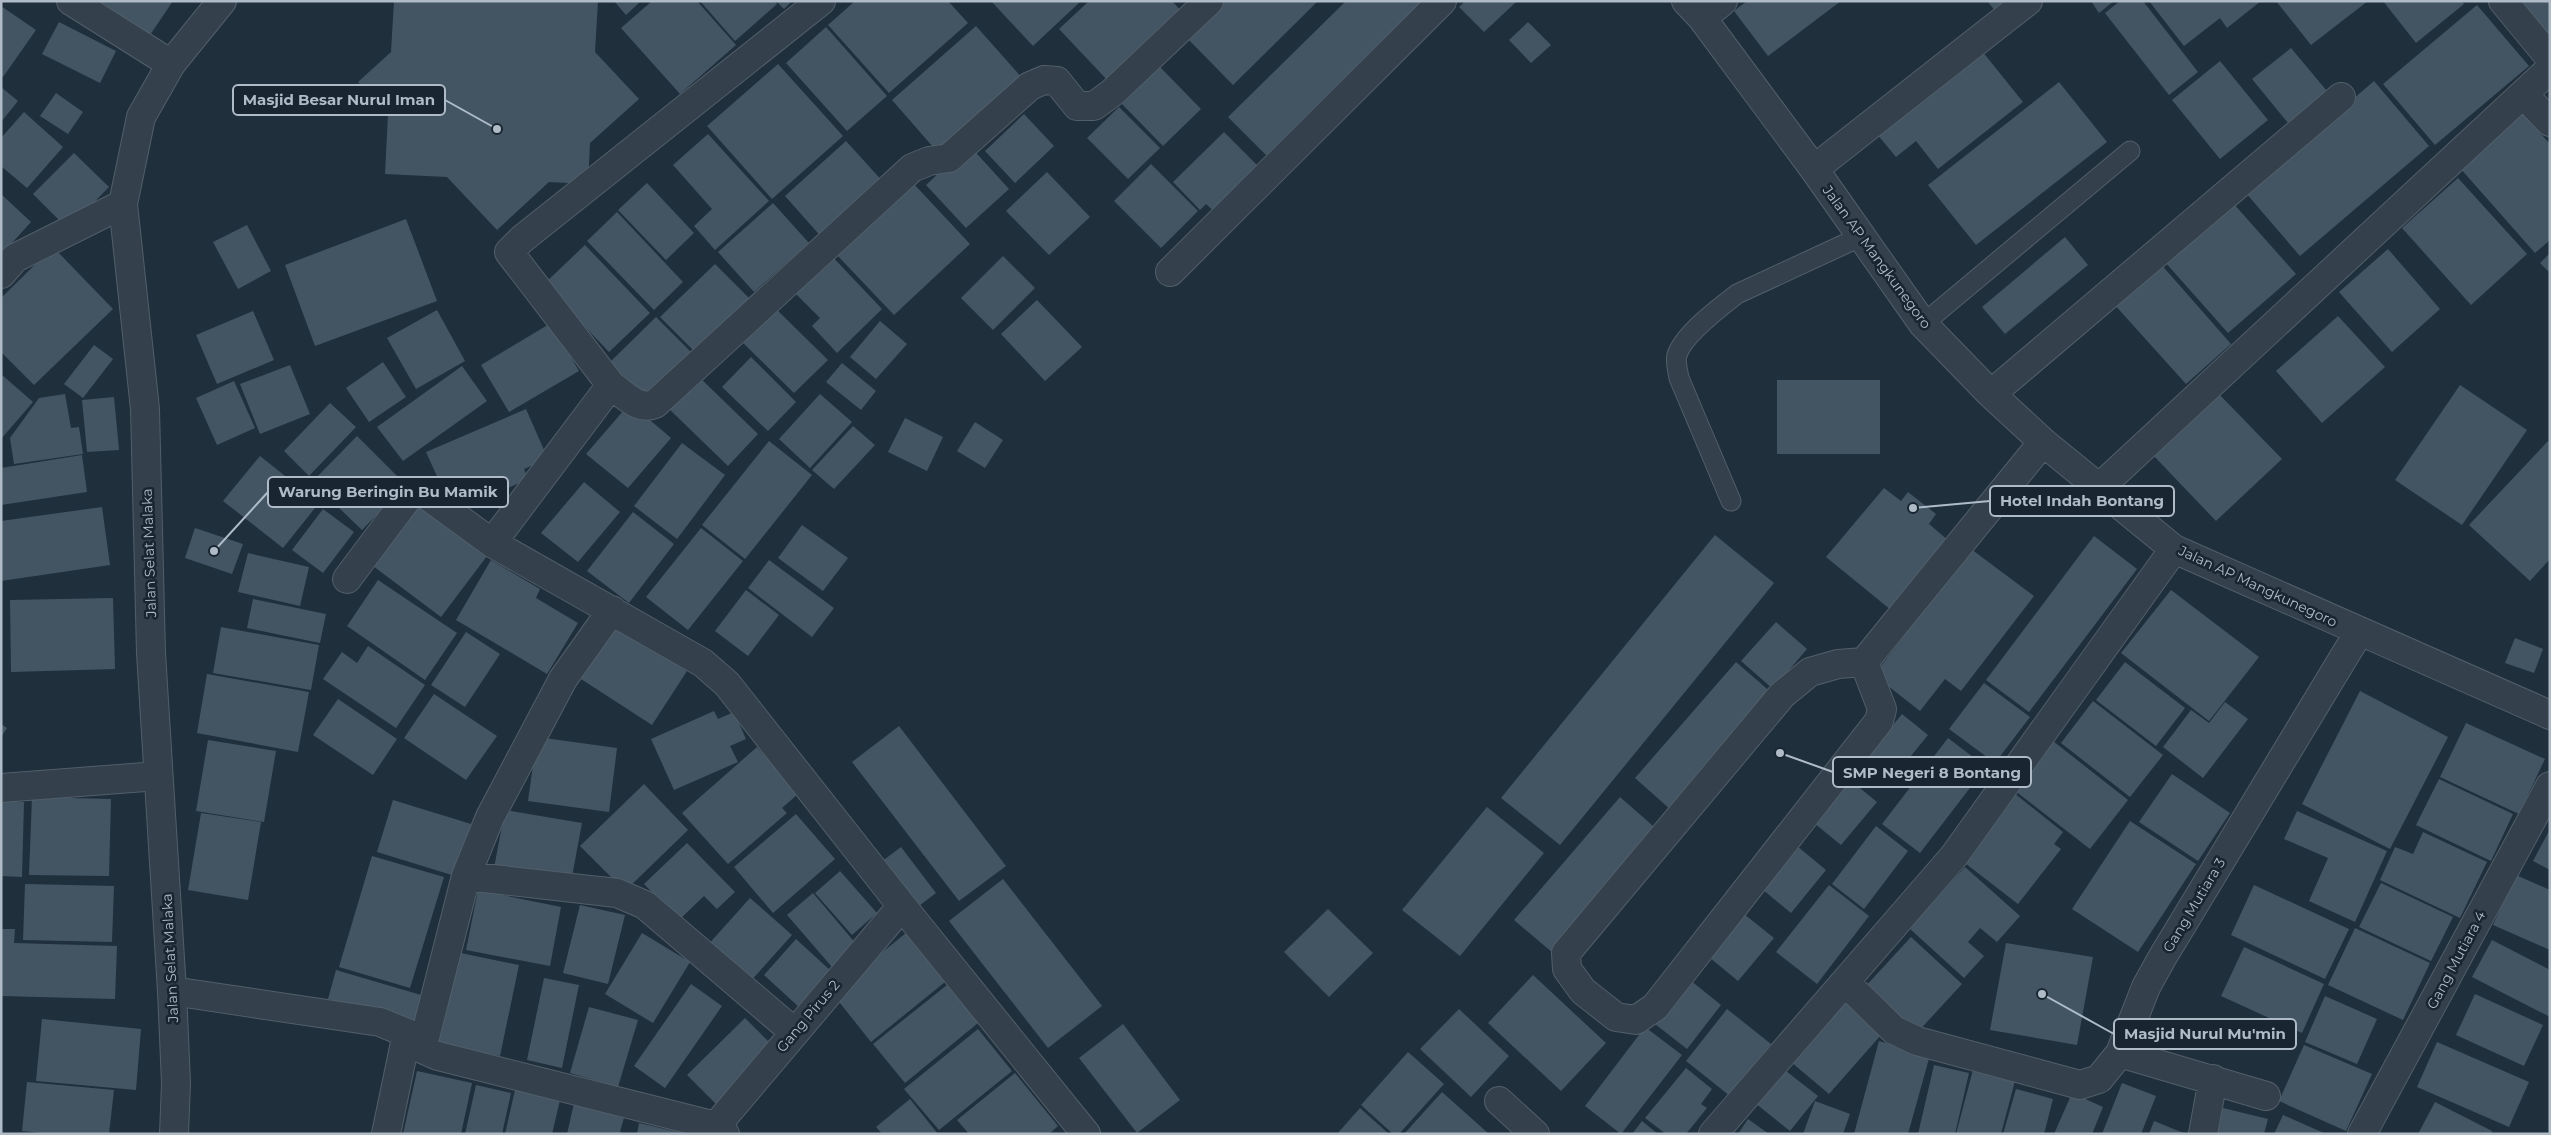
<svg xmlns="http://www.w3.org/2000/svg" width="2551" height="1135" font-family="Montserrat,sans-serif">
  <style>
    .building { fill: #435563 }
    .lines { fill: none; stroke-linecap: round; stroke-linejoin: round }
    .service-casing { stroke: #525f6a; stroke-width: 21 }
    .minor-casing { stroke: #525f6a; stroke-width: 30 }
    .tertiary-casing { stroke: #525f6a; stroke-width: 30 }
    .service { stroke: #34414c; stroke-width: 19 }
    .minor { stroke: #34414c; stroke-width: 28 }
    .tertiary { stroke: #34414c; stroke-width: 28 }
    .labels { text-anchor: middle; stroke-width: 5; stroke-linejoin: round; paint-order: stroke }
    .street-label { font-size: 14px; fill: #afbcc8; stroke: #192631 }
    .leader { fill: none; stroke: #afbcc8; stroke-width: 2 }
    .callout-dot { fill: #afbcc8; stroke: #192631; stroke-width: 2 }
    .callout { fill: #192631; stroke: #afbcc8; stroke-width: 2 }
    .callout-label { font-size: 15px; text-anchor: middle; font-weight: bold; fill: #afbcc8 }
  </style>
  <rect width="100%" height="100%" fill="#202f3c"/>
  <path class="building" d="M99 1H173L150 35Z
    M394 1H598L595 52 639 99 590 143 588 184 549 182 497 230 447 177 385 174 388 114 358 82 391 52Z
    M614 1H641L626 15Z
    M652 1H697L736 45 680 94 621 28Z
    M700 1H775L777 4 735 41Z
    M776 1H792L784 9Z
    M855 1H948L968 23 889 93 828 25Z
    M991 1H1081L1033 46Z
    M1089 1H1172L1184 14 1110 83 1059 29Z
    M1222 1H1316L1317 2 1233 85 1186 37Z
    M1346 1H1426L1268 157 1228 117Z
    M1465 1H1515L1516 2 1484 32 1459 7Z
    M1747 1H1841L1768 56 1734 11Z
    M1987 1H2014L1998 14Z
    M2091 1H2114L2099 13Z
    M2120 1H2143L2198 72 2169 95 2105 13Z
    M2149 1H2261L2227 28 2220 18 2184 46Z
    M2276 1H2368L2311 45Z
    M2383 1H2462L2464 4 2416 43Z
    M2520 1H2550V36Z
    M2477 5 2529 66 2435 145 2383 84Z
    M1 6 36 30 3 77 1 76Z
    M59 22 116 51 100 83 42 54Z
    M1528 22 1551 45 1531 63 1509 40Z
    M976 26 1024 80 940 155 892 100Z
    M826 27 887 96 847 131 786 63Z
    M2291 48 2332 97 2293 129 2252 79Z
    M1982 51 2023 102 1938 169 1916 141 1896 157 1877 134Z
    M2220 61 2268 120 2220 159 2172 100Z
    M778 64 843 136 772 199 707 126Z
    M1160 67 1201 109 1163 146 1122 104Z
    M2374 81 2429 146 2300 256 2245 192Z
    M2059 82 2107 142 1976 245 1928 185Z
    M1 87 18 101 1 122Z
    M56 93 83 112 68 134 40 116Z
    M1119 107 1160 148 1128 179 1087 138Z
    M24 112 63 147 27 188 1 166V138Z
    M2522 113 2550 144V240L2535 253 2460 168Z
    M1024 114 1054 146 1015 183 985 151Z
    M1224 132 1262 170 1217 214 1206 204 1200 210 1173 182Z
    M708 134 769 201 715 250 694 226 712 209 673 165Z
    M846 141 886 185 824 240 785 196Z
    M969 145 1009 189 966 228 926 185Z
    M74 153 109 187 68 229 33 194Z
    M1151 164 1198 211 1161 248 1114 201Z
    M1047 172 1090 217 1049 255 1006 211Z
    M2458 178 2527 254 2471 305 2402 228Z
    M912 182 970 244 894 315 836 254Z
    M647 183 694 233 666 260 618 210Z
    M1 194 31 222 1 255Z
    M773 203 809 243 754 292 718 252Z
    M2233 203 2296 274 2228 333 2165 262Z
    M617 212 683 282 654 310 587 241Z
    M406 219 437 301 315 346 285 265Z
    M247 225 271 271 238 289 213 242Z
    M2065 237 2088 265 2005 334 1982 307Z
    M585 245 650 313 609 352 544 284Z
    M53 247 113 309 34 385 1 352V298Z
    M2388 249 2440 309 2392 352 2339 292Z
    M828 252 882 309 837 353 812 326 820 318 790 288Z
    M2550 253V273L2540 263Z
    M1003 256 1035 288 993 330 961 298Z
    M2159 262 2231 344 2186 384 2113 303Z
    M715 264 750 299 695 352 660 317Z
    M1037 300 1082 347 1045 381 1001 334Z
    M773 306 828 360 794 393 739 339Z
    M437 310 465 361 416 389 387 338Z
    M253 311 274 360 217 384 196 335Z
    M2338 316 2385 367 2322 423 2276 371Z
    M656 317 694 355 646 402 608 364Z
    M880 321 907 344 876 379 850 357Z
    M551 323 579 371 509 412 481 365Z
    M94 345 113 359 83 398 64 384Z
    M751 357 796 402 768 431 722 387Z
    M383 362 406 397 369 422 346 388Z
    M842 363 876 391 861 410 826 382Z
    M290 365 310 414 260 434 240 384Z
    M462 366 487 401 403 461 377 427Z
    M1 374 33 402 1 439Z
    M697 375 758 434 728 466 667 407Z
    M1777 380H1880V454H1777Z
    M234 381 255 428 217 445 196 398Z
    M2460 385 2527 430 2462 525 2395 480Z
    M2217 392 2282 459 2216 521 2151 453Z
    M65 394 71 428 79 427 83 454 14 464 10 438 39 398Z
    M820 394 852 422 810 468 779 439Z
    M114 397 119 450 87 452 82 400Z
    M330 403 356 427 309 476 284 451Z
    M630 403 671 438 628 488 586 454Z
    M526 409 548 459 524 469 528 479 488 497 484 487 449 503 426 452Z
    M905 418 943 437 927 471 888 452Z
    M975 422 1003 440 985 468 957 451Z
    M853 426 875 445 834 489 812 470Z
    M357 436 406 485 362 530 312 482Z
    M769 441 812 475 745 559 702 525Z
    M2548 441 2550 443V559L2530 581 2469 525Z
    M682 443 725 475 677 539 634 506Z
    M82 455 87 492 1 505V468Z
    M260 456 319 503 283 548 223 501Z
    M584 482 620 512 578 562 541 533Z
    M1884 488 1901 501 1908 492 1936 514 1929 524 1949 541 1891 610 1826 557Z
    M419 505 487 556 441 617 373 566Z
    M102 507 110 565 1 581V521Z
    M323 509 354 532 323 573 292 550Z
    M633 512 674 544 629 603 587 571Z
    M802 525 848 558 823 591 778 558Z
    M195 528 243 544 232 574 185 558Z
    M701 528 743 561 688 630 646 597Z
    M1715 535 1774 583 1560 845 1501 798Z
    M2094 536 2137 569 2029 712 1986 680Z
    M1971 549 2034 596 1961 691 1945 679 1920 711 1874 675Z
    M248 553 309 567 300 606 238 592Z
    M491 560 540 589 536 598 578 623 547 674 456 620Z
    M769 560 834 608 812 637 748 588Z
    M378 580 457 633 425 680 347 626Z
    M746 590 779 615 748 656 715 631Z
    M2171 590 2259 657 2209 721 2121 653Z
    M113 598 115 669 11 672 10 600Z
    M253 599 326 614 320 643 247 628Z
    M1776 622 1807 649 1773 689 1741 661Z
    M616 625 687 671 652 725 581 679Z
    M221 627 319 645 311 690 213 673Z
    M466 632 500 654 465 707 431 685Z
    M2515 638 2543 649 2534 673 2505 663Z
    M368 646 425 685 396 728 323 679 342 652 357 663Z
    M1736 662 1773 694 1671 810 1635 778Z
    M2125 662 2185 708 2156 746 2096 700Z
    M207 674 309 692 298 752 197 733Z
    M1984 683 2030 717 1995 763 1949 729Z
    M2360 691 2448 737 2390 849 2302 804Z
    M434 694 497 736 466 780 404 738Z
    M338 699 397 739 373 775 313 735Z
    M2093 701 2163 755 2130 797 2061 743Z
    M2225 702 2248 719 2203 778 2163 747 2191 710 2209 723Z
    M714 711 718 719 734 712 746 739 730 746 738 762 674 790 651 739Z
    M1902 714 1928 735 1893 778 1867 757Z
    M2466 723 2545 759 2519 814 2440 777Z
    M1 724 7 728 1 737Z
    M899 726 1006 866 959 901 852 762Z
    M537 737 617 748 609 812 528 801Z
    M1948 738 1986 767 1920 853 1882 824Z
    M208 740 276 751 264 822 196 811Z
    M2053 741 2128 800 2090 849 2014 790Z
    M757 747 798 794 782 808 787 813 728 864 682 813Z
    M2172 774 2230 813 2198 861 2139 822Z
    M2439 779 2513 814 2491 861 2416 825Z
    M1850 780 1877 802 1841 845 1814 823Z
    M644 784 688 830 625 891 580 846Z
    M2014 793 2063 832 2054 844 2061 849 2018 904 1961 860Z
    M32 797 111 799 109 876 29 875Z
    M1620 797 1660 832 1553 953 1514 920Z
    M393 800 471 824 455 876 377 852Z
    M1 801 24 802 22 877 1 876Z
    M1487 807 1544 853 1460 956 1402 910Z
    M505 810 582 823 571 882 494 868Z
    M2297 811 2387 851 2355 922 2309 901 2328 858 2284 839Z
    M201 813 261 822 248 900 188 890Z
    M796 814 835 859 773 913 734 867Z
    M2130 821 2196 864 2138 952 2072 909Z
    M1876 826 1908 851 1864 909 1832 884Z
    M2550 829V870L2533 861Z
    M2423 832 2487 862 2460 918 2380 880 2395 847 2413 854Z
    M687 843 735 892 717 909 704 896 679 920 644 884Z
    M1797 846 1826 870 1791 913 1762 889Z
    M901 847 936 893 915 909 881 862Z
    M372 856 444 877 410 988 339 967Z
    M1965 867 2020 916 1997 942 1980 928 1968 942 1984 956 1964 978 1909 928Z
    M840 871 877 913 852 935 815 893Z
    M2516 875 2550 890V950L2493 925Z
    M1003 879 1102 1006 1048 1048 949 921Z
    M2381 883 2453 917 2431 961 2359 927Z
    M25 884 114 886 112 942 23 940Z
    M1829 885 1869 916 1817 984 1776 952Z
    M2254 885 2349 929 2325 979 2231 935Z
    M478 890 561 907 550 966 466 950Z
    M813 893 857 945 832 967 787 915Z
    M750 898 792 935 749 983 707 946Z
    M580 905 625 915 608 984 563 973Z
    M1328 909 1373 953 1329 997 1284 952Z
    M1744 914 1774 938 1738 981 1709 957Z
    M2355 928 2430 963 2403 1020 2328 985Z
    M1 929H15L14 943 117 946 115 999 1 996Z
    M642 933 690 962 653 1023 605 994Z
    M906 933 945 982 871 1042 832 993Z
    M1911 937 1962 984 1915 1035 1864 988Z
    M796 939 832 972 800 1008 764 975Z
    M2492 940 2550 970V1017L2472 977Z
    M2006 943 2093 957 2077 1045 1990 1030Z
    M2244 947 2324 984 2302 1033 2221 996Z
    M456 952 519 965 500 1056 438 1044Z
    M336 970 428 997 419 1025 328 999Z
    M1533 975 1606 1043 1561 1091 1488 1023Z
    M544 978 579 985 562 1068 527 1060Z
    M1690 980 1721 1005 1687 1049 1655 1024Z
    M691 984 722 1006 665 1088 634 1066Z
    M947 985 978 1023 905 1083 873 1044Z
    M2475 994 2543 1025 2524 1066 2456 1035Z
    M1850 995 1888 1027 1829 1094 1791 1062Z
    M2325 996 2377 1019 2357 1064 2305 1042Z
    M589 1007 638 1020 618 1087 570 1073Z
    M1459 1009 1509 1056 1471 1097 1420 1049Z
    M1727 1009 1771 1044 1730 1096 1686 1061Z
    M745 1018 775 1048 717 1105 687 1075Z
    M42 1019 141 1029 136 1090 36 1081Z
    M1123 1024 1180 1100 1137 1133 1079 1058Z
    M1645 1027 1682 1055 1621 1134 1585 1106Z
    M978 1029 1012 1071 939 1130 904 1089Z
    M1879 1041 1930 1055 1908 1134H1854Z
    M2437 1042 2529 1082 2509 1127 2417 1087Z
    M2304 1045 2372 1074 2346 1131 2279 1101Z
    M1408 1052 1444 1084 1399 1134H1393L1361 1105Z
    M1777 1064 1818 1096 1790 1131 1750 1099Z
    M1934 1065 1969 1073 1955 1134H1918Z
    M1974 1066 2016 1077 2001 1134H1956Z
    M1686 1068 1712 1089 1701 1104 1707 1108 1686 1134H1666L1645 1118Z
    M417 1071 472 1083 461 1134H403Z
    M1015 1073 1058 1126 1049 1134H969L957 1120Z
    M27 1082 114 1090 109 1134H49L22 1131Z
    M2122 1083 2156 1096 2141 1134H2102Z
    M476 1085 511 1093 502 1134H465Z
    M2016 1089 2053 1099 2044 1134H2003Z
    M515 1090 560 1100 552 1134H505Z
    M1442 1092 1489 1134H1404Z
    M2072 1093 2103 1107 2092 1134H2054Z
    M910 1099 938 1134H882L876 1127Z
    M1815 1101 1850 1114 1843 1134H1803Z
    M2435 1102 2492 1131 2491 1134H2418Z
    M574 1103 625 1114 620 1132 626 1134H567Z
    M2219 1107 2268 1119 2264 1134H2212Z
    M1360 1108 1389 1134H1337Z
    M2283 1115 2326 1134H2274Z
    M1748 1119 1769 1134H1738Z
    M1642 1121 1658 1134H1632Z
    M2154 1121 2186 1134H2149Z
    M639 1123 682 1133V1134H637Z"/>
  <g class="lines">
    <defs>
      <path id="service" d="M1923 324 2130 151
        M1731 501 1679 378C1678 372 1675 362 1677 355 1683 335 1720 307 1737 294L1860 237"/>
      <path id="minor" d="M71 1 171 64
        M1686 1 1702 18 1814 169 1923 324 1991 394 2043 442 2174 549 2550 715
        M2503 1 2550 58
        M1702 18 1723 1
        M2523 94 2550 122
        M1814 169 2028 1
        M1170 272 1442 1
        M1 274 15 258 123 204
        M611 385C623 394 639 411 655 404L912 168 929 161 949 158 1030 86 1044 80 1057 81 1077 106H1094L1113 92 1209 1
        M1991 394 2341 97
        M2100 487 2550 69
        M492 543 611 385 509 252 522 239 821 1
        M347 579 410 495 419 493 425 494 492 543 703 663 727 684 902 906 1086 1134
        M1864 662 1838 664 1810 672 1782 695 1566 953 1567 969 1583 991 1616 1017 1636 1020 1655 1007 1879 721 1882 709 1864 662 2043 442
        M1 788 158 776
        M466 876 617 893 645 905 794 1032
        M1845 982 1894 1030 1917 1041 2080 1085 2099 1079 2120 1053
        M172 991 380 1022 407 1033 422 1049 438 1056 716 1126 725 1134
        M422 1049 466 876 490 817 563 679 612 610
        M2266 1096 2120 1053 2146 987 2162 958 2359 632
        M1499 1101 1535 1134
        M386 1134 407 1033
        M713 1134 716 1126 902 906
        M1713 1134 1954 856 2174 549
        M2203 1134 2213 1079
        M2362 1134 2550 786"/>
      <path id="tertiary" d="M174 1134 176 1083 172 991 151 653 145 409 123 204 141 117 171 64 222 1"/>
    </defs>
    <use href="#service" class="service-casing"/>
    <use href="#minor" class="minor-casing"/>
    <use href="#tertiary" class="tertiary-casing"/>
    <use href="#service" class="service"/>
    <use href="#minor" class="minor"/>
    <use href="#tertiary" class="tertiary"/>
  </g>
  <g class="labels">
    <g class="street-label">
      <text transform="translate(1877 257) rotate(54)" y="5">Jalan AP Mangkunegoro</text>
      <text transform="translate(149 553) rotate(-92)" y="5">Jalan Selat Malaka</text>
      <text transform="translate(2258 586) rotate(25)" y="5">Jalan AP Mangkunegoro</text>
      <text transform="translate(2194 905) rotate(-59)" y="5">Gang Mutiara 3</text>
      <text transform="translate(170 958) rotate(-93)" y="5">Jalan Selat Malaka</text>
      <text transform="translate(2456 960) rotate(-62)" y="5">Gang Mutiara 4</text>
      <text transform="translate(808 1016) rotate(-50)" y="5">Gang Pirus 2</text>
    </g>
  </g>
  <path class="leader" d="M497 129L445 100M214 551L268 492M1913 508L1990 501M1780 753L1833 772M2042 994L2114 1034"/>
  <g class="callout-dot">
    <circle cx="497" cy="129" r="5"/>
    <circle cx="214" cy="551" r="5"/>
    <circle cx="1913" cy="508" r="5"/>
    <circle cx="1780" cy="753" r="5"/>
    <circle cx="2042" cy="994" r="5"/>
  </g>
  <g class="callout">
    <rect x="233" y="85" width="212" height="30" rx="5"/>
    <rect x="268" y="477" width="240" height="30" rx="5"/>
    <rect x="1990" y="486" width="184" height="30" rx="5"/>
    <rect x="1833" y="757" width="198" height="30" rx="5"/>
    <rect x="2114" y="1019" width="182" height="30" rx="5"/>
  </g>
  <g class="callout-label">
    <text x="339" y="105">Masjid Besar Nurul Iman</text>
    <text x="388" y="497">Warung Beringin Bu Mamik</text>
    <text x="2082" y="506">Hotel Indah Bontang</text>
    <text x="1932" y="778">SMP Negeri 8 Bontang</text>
    <text x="2205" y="1039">Masjid Nurul Mu'min</text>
  </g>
  <rect width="2551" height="1135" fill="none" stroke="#afbcc8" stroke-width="5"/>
</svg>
